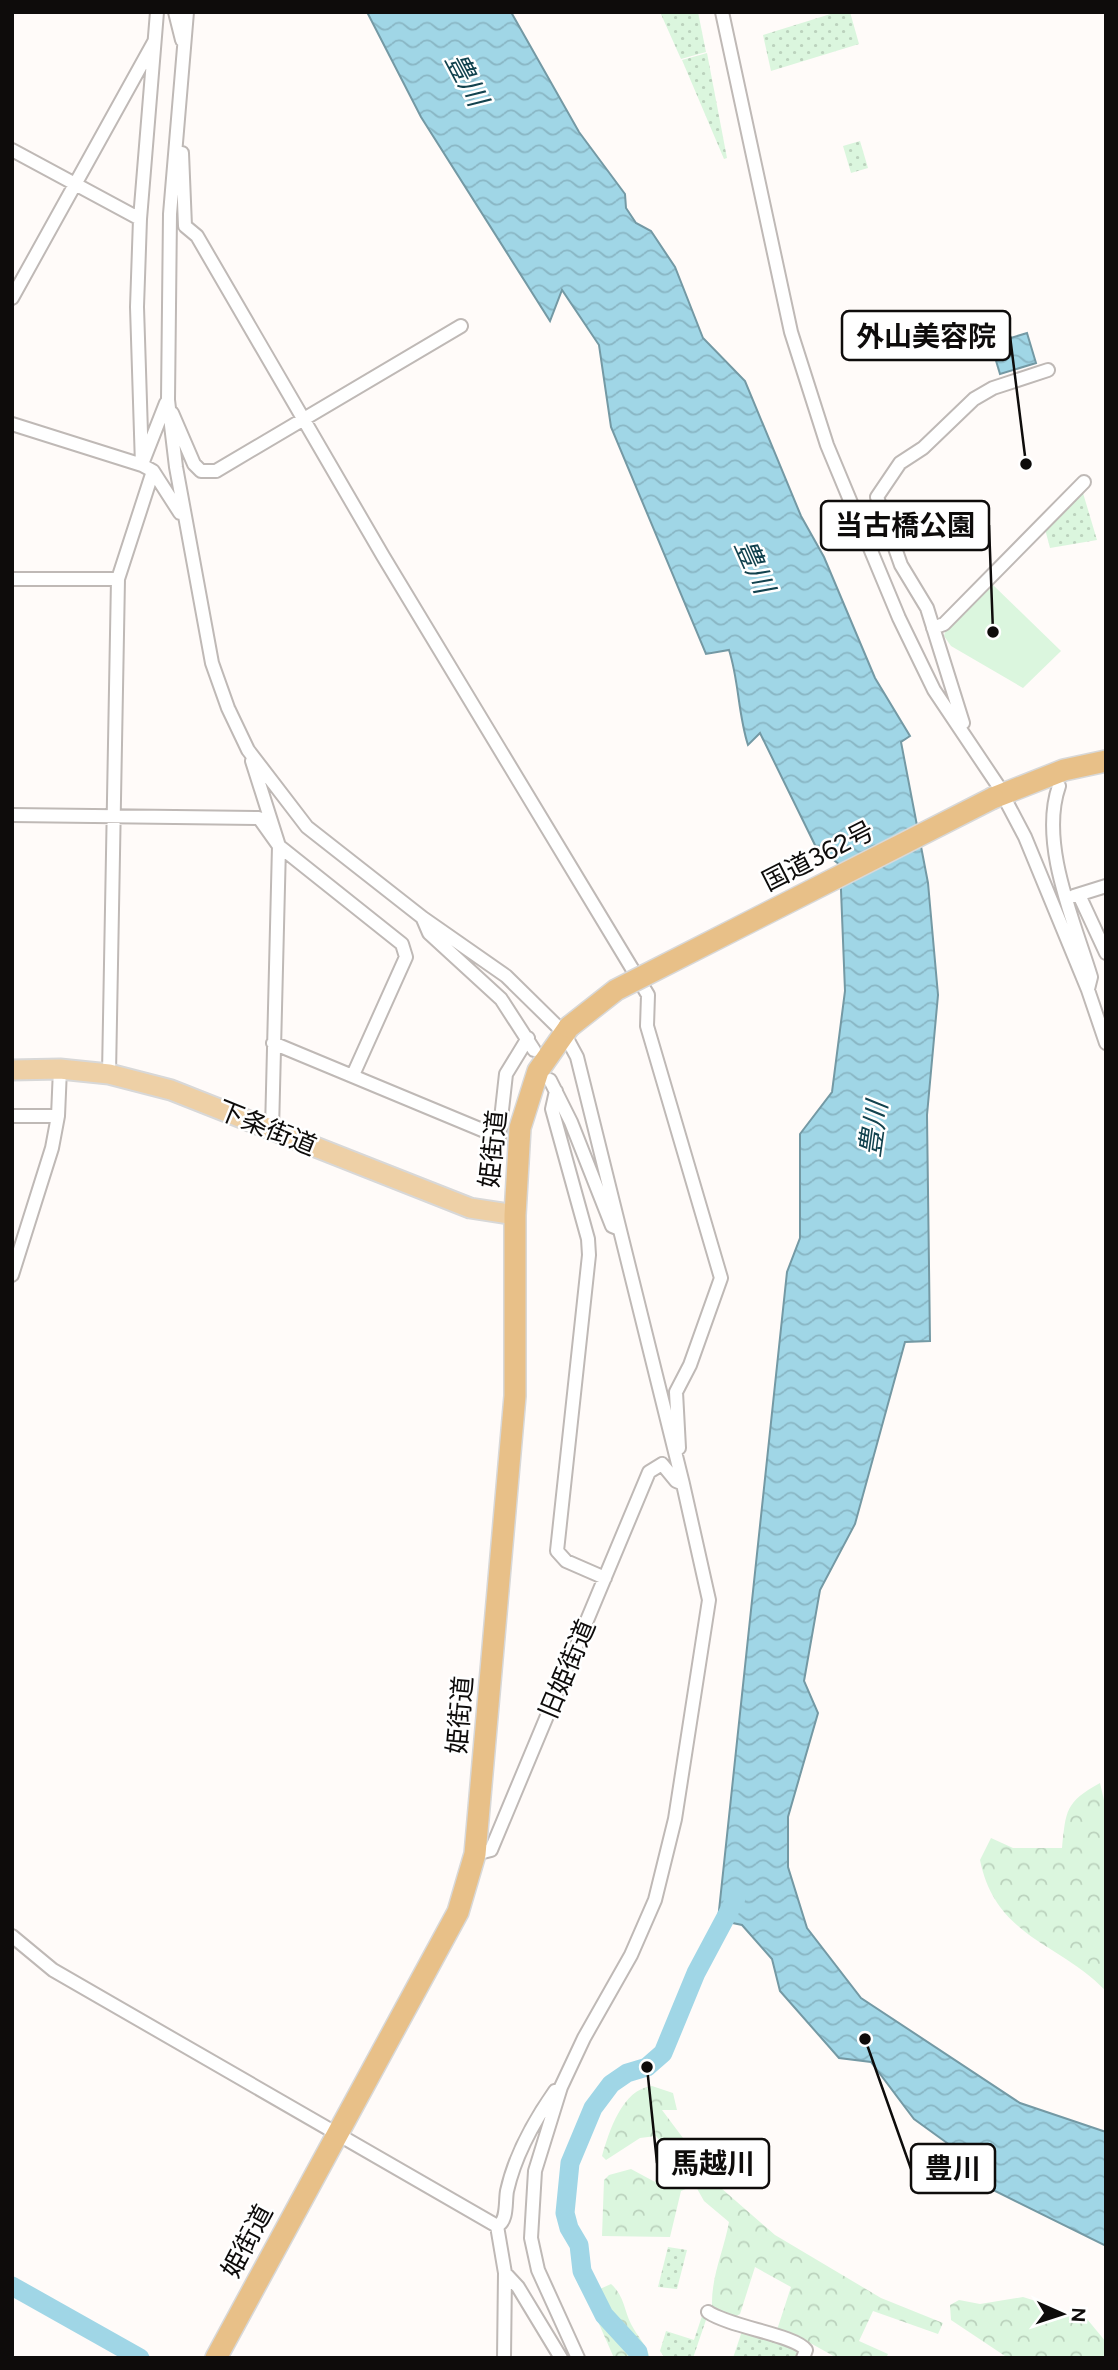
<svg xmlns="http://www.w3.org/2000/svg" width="1118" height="2370" font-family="Figtree,'Noto Sans JP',sans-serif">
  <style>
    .grass { fill: url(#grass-dots) }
    .forest { fill: url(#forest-crowns) }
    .park { fill: #dbf6de }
    .water { fill: url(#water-waves); stroke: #7499a4; stroke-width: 2 }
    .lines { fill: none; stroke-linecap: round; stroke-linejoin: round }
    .river { stroke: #a0d6e6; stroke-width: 19 }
    .minor-casing { stroke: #bfb9b6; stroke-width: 16 }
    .primary-casing { stroke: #d8d8d8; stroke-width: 23 }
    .trunk-casing { stroke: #d8d8d8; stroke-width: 24 }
    .minor { stroke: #fff; stroke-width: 12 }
    .primary { stroke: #eed0a6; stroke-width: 19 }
    .trunk { stroke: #e8c088; stroke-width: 21 }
    .trunk-bridge-casing { stroke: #d8d8d8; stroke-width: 24; stroke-linecap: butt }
    .trunk-bridge { stroke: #e8c088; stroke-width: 21 }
    .labels { text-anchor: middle; stroke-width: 5; stroke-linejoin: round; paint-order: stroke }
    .street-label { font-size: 26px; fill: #0e0c0b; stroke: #fff }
    .water-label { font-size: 28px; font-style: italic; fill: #12424e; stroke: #fff }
    .leader { fill: none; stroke: #0e0c0b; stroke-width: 2.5 }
    .callout-dot { fill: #0e0c0b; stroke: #fff; stroke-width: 2.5 }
    .callout { fill: #fff; stroke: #0e0c0b; stroke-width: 2.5 }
    .callout-label { font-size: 28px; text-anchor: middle; font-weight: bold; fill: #0e0c0b }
  </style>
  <defs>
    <pattern id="grass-dots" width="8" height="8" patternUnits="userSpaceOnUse" patternTransform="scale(1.75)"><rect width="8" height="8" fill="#dbf6de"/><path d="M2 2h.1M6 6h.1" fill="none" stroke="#bbd2bd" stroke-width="1.8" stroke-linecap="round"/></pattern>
    <pattern id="forest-crowns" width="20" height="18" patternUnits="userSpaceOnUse" patternTransform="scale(1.75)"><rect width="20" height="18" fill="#dbf6de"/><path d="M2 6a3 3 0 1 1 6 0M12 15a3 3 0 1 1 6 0" fill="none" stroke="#bbd2bd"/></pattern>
    <pattern id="water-waves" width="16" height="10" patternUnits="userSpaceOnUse" patternTransform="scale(1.75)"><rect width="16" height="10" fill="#a0d6e6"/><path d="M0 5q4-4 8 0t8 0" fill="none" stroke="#89b6c4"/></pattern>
  </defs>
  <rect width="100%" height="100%" fill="#fffbf9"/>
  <path class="grass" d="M660 12H698L706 52 681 59Z
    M837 12H850L859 44 771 71 763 35Z
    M707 53 727 158 724 159 682 60Z
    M860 141 868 168 851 173 843 146Z
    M1080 493H1083L1097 540 1050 548 1045 529Z
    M668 2247 687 2250 677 2289 658 2287Z
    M702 2316 707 2317 693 2358H665L660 2351 666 2331 694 2340Z
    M742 2331 800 2347 799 2358H733Z"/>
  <path class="forest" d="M1100 1783 1106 1809V1991C1059 1942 996 1938 980 1860L991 1838 1013 1848H1062C1066 1811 1065 1802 1100 1783Z
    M652 2086 673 2093 677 2110H662L683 2138 690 2161 775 2235 881 2298 943 2323 938 2334 873 2311 859 2341 888 2354 886 2358H837L812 2344 776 2333 791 2287 755 2267 740 2314 735 2317 722 2315 712 2306C711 2277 724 2250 729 2222L704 2201 695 2185 681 2191 670 2237 602 2236 604 2180 609 2175 631 2169 655 2182 669 2152 656 2136 640 2138 606 2160 602 2156C609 2132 622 2089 652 2086Z
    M591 2283 600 2289 611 2284C624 2295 624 2310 631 2324 637 2336 646 2344 650 2358H614L585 2292V2286Z
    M1023 2297 1039 2302 1052 2313 1087 2319 1106 2342V2358H1008L951 2320 950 2305 959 2300 980 2304Z"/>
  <path class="park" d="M991 583 1061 651 1023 688 951 646 944 636 946 628Z"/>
  <path class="water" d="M367 12H511L579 132 625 194 626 208 636 223 651 231 675 267 703 338 745 381 801 516 824 557 875 678 910 736 901 742 928 883 938 995 927 1115 930 1341 905 1342 855 1524 820 1590 804 1681 818 1713 788 1817V1867L807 1928 861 1998 1020 2103 1106 2132V2246L945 2166 954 2148 914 2119 871 2062 839 2058 780 1991 772 1959 742 1925 718 1920 787 1272 800 1238V1134L832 1092 845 991 840 865 815 845 760 733 748 745C738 714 739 681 729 650L706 654 611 427 599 345 562 290 550 321 421 117Z
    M1027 333 1036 363 1000 374 991 344Z"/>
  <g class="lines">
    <path class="river" d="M12 2286 140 2358
      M639 2358 638 2352 604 2315 582 2271 579 2245 569 2228 565 2213 570 2163 593 2108 611 2084 627 2073 647 2067 663 2053 696 1973 736 1898"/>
    <defs>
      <path id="minor" d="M175 12 182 40
        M187 12 170 214 168 400 176 467 212 663 228 708 248 750 307 827 423 918 506 976 564 1033 577 1057 683 1484 709 1600 675 1819 655 1900 631 1955 584 2038 561 2087 535 2171 531 2238 538 2270 578 2358
        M722 12 791 332 827 445 899 618 934 690 997 784 1025 837 1088 990 1106 1043
        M12 150 140 219
        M182 153 185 226 197 236 383 556 648 995 647 1026 721 1278 690 1365 676 1392 679 1448
        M12 298 154 42
        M172 413 194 464 201 471H216L461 326
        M12 424 142 465 153 471 180 513
        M142 464 166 403
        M142 465 137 307 140 219 157 12
        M12 579H118
        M933 628 944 624 1084 482
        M963 723 927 608 901 565 877 497 900 463 923 448 974 399 993 388 1048 370
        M252 761 279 846 272 1130
        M1059 786C1039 843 1074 921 1091 977L1088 989
        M12 815 259 818 279 846 402 944 406 957 353 1075
        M1074 896 1106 886
        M1080 897 1106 953
        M423 919 429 933 501 999 534 1050
        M273 1043 499 1137 506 1074 528 1038
        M109 1074 118 579 153 471
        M550 1080 571 1122 612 1226 617 1228
        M556 1091 552 1109 588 1239 589 1255 557 1551 566 1561 605 1578
        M12 1116H58
        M12 1275 52 1148 58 1116 60 1069
        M475 1854 491 1850 649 1472 662 1464 676 1481 683 1484
        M12 1936 53 1970 497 2226 505 2273 504 2358
        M497 2226C508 2221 505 2202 507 2191 515 2155 534 2121 555 2091
        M505 2273 518 2287 561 2358
        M708 2312C730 2327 795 2335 806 2350L803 2358"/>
      <path id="primary" d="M12 1070 60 1069 109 1074 171 1090 470 1208 515 1215"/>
      <path id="trunk" d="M993 798 1064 770 1106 761
        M216 2358 458 1912 475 1854 515 1396V1215L520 1128 538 1071 569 1027"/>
    </defs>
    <use href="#minor" class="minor-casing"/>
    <use href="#primary" class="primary-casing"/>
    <use href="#trunk" class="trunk-casing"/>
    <use href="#minor" class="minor"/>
    <use href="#primary" class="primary"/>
    <use href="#trunk" class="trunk"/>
    <defs>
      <path id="trunk-bridge" d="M569 1027 616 990 993 798"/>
    </defs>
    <use href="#trunk-bridge" class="trunk-bridge-casing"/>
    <use href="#trunk-bridge" class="trunk-bridge"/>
  </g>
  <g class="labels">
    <g class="street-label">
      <text transform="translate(818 856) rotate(-27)" y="9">国道362号</text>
      <text transform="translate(267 1128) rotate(22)" y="9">下条街道</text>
      <text transform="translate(493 1149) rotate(-84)" y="9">姫街道</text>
      <text transform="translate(567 1669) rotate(-67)" y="9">旧姫街道</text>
      <text transform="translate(460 1715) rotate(-85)" y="9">姫街道</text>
      <text transform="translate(247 2241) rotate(-62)" y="9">姫街道</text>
    </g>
    <g class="water-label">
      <text transform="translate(467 79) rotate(62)" y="10">豊川</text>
      <text transform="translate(755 566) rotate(66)" y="10">豊川</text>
      <text transform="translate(873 1129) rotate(-82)" y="10">豊川</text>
    </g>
  </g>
  <path class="leader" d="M1026 464L1010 336M993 632L989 525M647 2067L657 2163M865 2039L911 2169"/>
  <g class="callout-dot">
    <circle cx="1026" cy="464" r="7"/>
    <circle cx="993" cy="632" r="7"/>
    <circle cx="647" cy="2067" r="7"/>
    <circle cx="865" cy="2039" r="7"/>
  </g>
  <g class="callout">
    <rect x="842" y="311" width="168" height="49" rx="7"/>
    <rect x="821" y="501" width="168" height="49" rx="7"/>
    <rect x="657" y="2139" width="112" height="49" rx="7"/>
    <rect x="911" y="2144" width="84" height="49" rx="7"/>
  </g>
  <g class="callout-label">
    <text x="926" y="346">外山美容院</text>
    <text x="905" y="535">当古橋公園</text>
    <text x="713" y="2173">馬越川</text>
    <text x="953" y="2178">豊川</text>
  </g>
  <rect width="1118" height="2370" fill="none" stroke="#0e0c0b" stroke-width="28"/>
  <g transform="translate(1062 2314) rotate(93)" stroke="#ffffff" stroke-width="5" paint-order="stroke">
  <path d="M0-5L12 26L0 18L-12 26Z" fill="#0e0c0b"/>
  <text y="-10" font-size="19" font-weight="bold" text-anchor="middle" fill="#0e0c0b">N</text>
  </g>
</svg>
